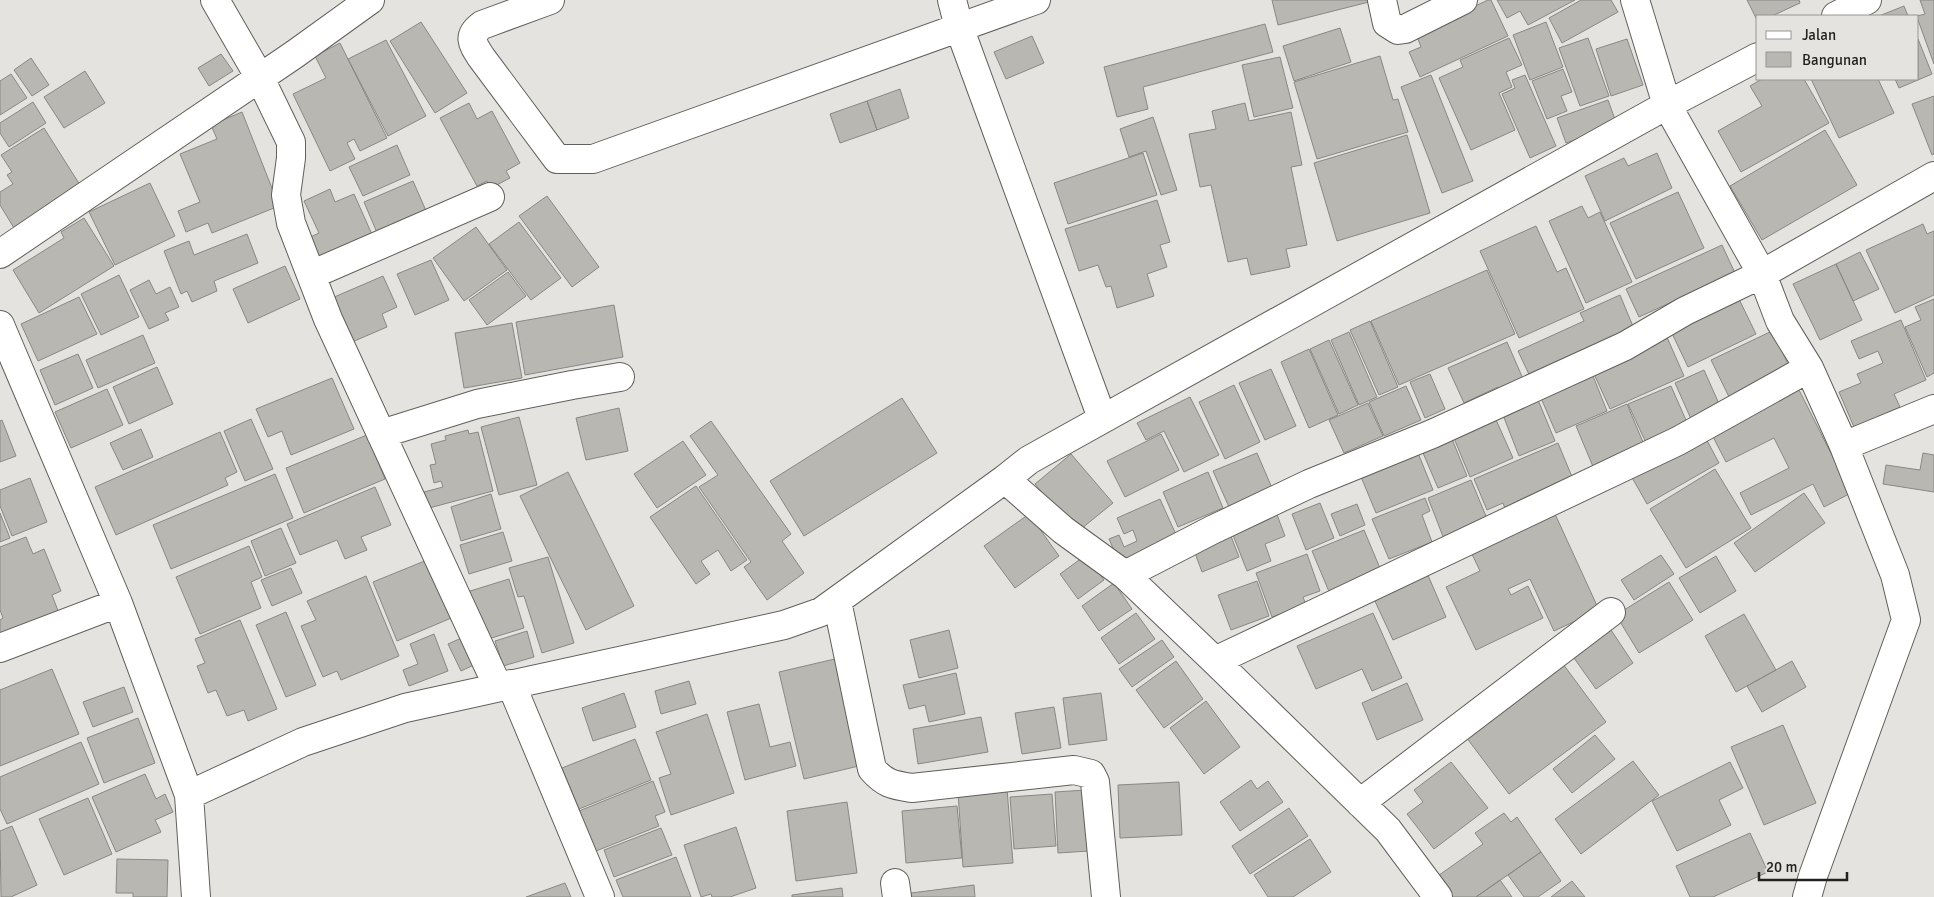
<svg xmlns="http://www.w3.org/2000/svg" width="1934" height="897" font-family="Signika,sans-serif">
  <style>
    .building { fill: #b8b7b2; stroke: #898884 }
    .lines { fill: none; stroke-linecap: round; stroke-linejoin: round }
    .minor-casing { stroke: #61605c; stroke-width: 30 }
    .minor { stroke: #fff; stroke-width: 28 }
  </style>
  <rect width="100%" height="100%" fill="#e5e3df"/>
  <path class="building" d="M1272 0H1368L1369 2 1278 25Z
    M1488 0H1491L1508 36 1420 77 1409 52 1421 47 1416 34Z
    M1497 0H1575L1528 25 1520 11 1507 18Z
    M1581 0H1611L1618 12 1562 43 1549 18Z
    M1747 0H1799L1800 3 1772 16H1758V22Z
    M1920 0H1934V64L1918 20 1917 16 1925 14Z
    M1904 6 1908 16H1879Z
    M421 22 467 93 435 113 390 41Z
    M1546 22 1563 67 1530 80 1513 35Z
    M1265 24 1273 52 1143 87 1148 109 1117 117 1104 67Z
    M1340 28 1351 62 1294 81 1283 46Z
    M1032 36 1044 63 1006 79 994 52Z
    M1509 38 1522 65 1506 72 1512 87 1499 93 1515 130 1471 150 1439 78 1463 67 1460 60Z
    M1588 38 1609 96 1580 106 1559 48Z
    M1627 39 1643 85 1611 96 1596 49Z
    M1918 39 1932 74 1899 88 1895 79H1918Z
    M386 40 426 116 388 136 348 59Z
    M340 43 387 138 360 151 354 139 347 143 355 159 330 171 293 94 326 78 315 56Z
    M221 54 233 71 209 86 198 68Z
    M1380 56 1393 100 1398 99 1408 132 1317 159 1294 82Z
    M1280 57 1293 108 1254 117 1242 65Z
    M31 58 49 85 32 96 14 70Z
    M1563 69 1572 92 1561 96 1567 111 1547 119 1532 81Z
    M85 71 105 103 64 128 44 97Z
    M11 74 27 98 0 115V81Z
    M1431 75 1473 181 1442 193 1401 87Z
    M1525 75 1556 146 1530 158 1502 94 1515 88 1512 80Z
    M1762 79H1804L1829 123 1741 172 1718 131 1762 106 1750 86Z
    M1811 79H1878L1894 113 1839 138Z
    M900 89 909 118 877 130 867 101Z
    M1934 96V154L1932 155 1912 104Z
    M1608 100 1617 125 1566 143 1557 118Z
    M867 101 877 130 840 143 830 114Z
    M33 102 46 123 9 147 0 133V123Z
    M469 103 477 119 492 111 520 163 506 171 510 178 491 188 487 181 477 186 440 118Z
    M1245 103 1249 121 1291 112 1302 165 1291 167 1307 245 1286 249 1290 267 1251 275 1247 258 1228 262 1211 185 1200 187 1189 134 1216 129 1212 111Z
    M242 112 279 206 212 233 208 223 186 232 178 211 200 202 180 154 217 139 211 125Z
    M1153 117 1177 190 1161 195 1146 151 1129 157 1120 129Z
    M44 128 80 185 14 228 0 205V192L13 184 7 175 12 172 1 155Z
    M1825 130 1857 185 1762 240 1730 186Z
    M1407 135 1430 213 1337 241 1314 163Z
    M397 145 410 175 363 196 349 167Z
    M1143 153 1157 195 1068 224 1054 183Z
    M1657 153 1672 188 1605 221 1585 176 1624 158 1628 166Z
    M413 181 427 213 378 235 364 202Z
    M150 183 175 236 115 265 89 212Z
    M330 189 335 202 354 194 374 239 312 265 302 241 319 233 304 201Z
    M1678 192 1704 248 1636 279 1610 223Z
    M547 196 599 267 572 287 519 216Z
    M1157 200 1170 242 1160 245 1167 267 1147 274 1154 296 1117 308 1111 286 1106 287 1098 265 1079 271 1065 229Z
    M1582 206 1588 218 1600 212 1632 282 1586 303 1549 221Z
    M84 218 114 266 39 313 13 270 64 238 61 232Z
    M519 222 561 278 531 300 489 244Z
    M1923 224 1927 234 1934 231V295L1895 313 1866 250Z
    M1536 226 1557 272 1566 268 1584 309 1519 338 1480 251Z
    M476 227 507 270 464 301 433 258Z
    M247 234 258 263 214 281 217 291 192 302 187 291 181 294 164 251 189 241 194 255Z
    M1722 245 1735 273 1639 317 1626 289Z
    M1860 252 1879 289 1853 301 1836 264Z
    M431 260 449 300 415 315 397 274Z
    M1836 264 1862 320 1820 340 1793 284Z
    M285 266 300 299 248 323 233 289Z
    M1487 270 1515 334 1399 385 1371 321Z
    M508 272 526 296 487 325 469 300Z
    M119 275 139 317 101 335 81 294Z
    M383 276 397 307 382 314 387 327 345 345 325 301Z
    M149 280 156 294 170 287 179 307 165 313 169 320 149 329 130 290Z
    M1736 293 1756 334 1688 367 1668 325Z
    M1620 295 1637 336 1533 383 1518 351 1584 321 1580 313Z
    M79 297 97 334 38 361 21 324Z
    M1934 299V373L1927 377 1905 327 1921 320 1915 307Z
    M614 305 623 357 525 375 516 322Z
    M1901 320 1926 380 1894 394 1900 407 1854 427 1839 392 1861 383 1857 374 1883 363 1878 351 1859 359 1851 341Z
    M1370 321 1398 387 1379 395 1350 330Z
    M512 323 522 378 464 388 455 333Z
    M1772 331 1792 372 1731 401 1711 360Z
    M1349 332 1377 397 1359 405 1331 340Z
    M143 335 155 363 98 388 86 360Z
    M1666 335 1684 376 1610 409 1594 374Z
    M1329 340 1358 405 1339 414 1310 349Z
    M1507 342 1527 388 1503 399 1498 387 1464 403 1448 368Z
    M1309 349 1338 415 1309 428 1281 362Z
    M78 354 93 388 55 405 40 370Z
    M157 367 173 404 129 424 113 387Z
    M1271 369 1296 426 1265 440 1239 383Z
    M1704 370 1720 406 1691 419 1675 383Z
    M1430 374 1445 409 1425 418 1410 382Z
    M1574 374 1577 383 1593 376 1607 411 1556 433 1541 398Z
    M332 378 354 429 291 455 282 431 268 437 256 409Z
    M1234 385 1260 442 1225 459 1199 402Z
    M1406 386 1421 420 1384 436 1369 402Z
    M1671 386 1689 427 1647 445 1628 404Z
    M1798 388 1851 493 1824 507 1813 484 1751 515 1740 493 1789 468 1774 438 1726 462 1710 431Z
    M107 389 123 425 71 448 55 412Z
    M1536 395 1555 441 1519 456 1501 410Z
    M1190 397 1219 455 1184 472 1164 431 1146 440 1137 423Z
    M902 398 937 453 804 536 770 481Z
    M1368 403 1383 436 1344 453 1329 420Z
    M1627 404 1645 447 1594 469 1576 426Z
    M619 408 628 451 586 460 576 418Z
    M1493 413 1513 458 1470 477 1451 431Z
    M519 417 537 485 499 495 481 427Z
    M251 419 273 469 245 481 224 431Z
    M2 420 16 456 0 462V421Z
    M711 421 791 534 782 541 804 573 767 600 744 567 751 562 699 487 718 475 690 436Z
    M141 429 153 457 123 470 110 443Z
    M468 430 469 434 478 432 493 491 429 508 424 492 443 487 441 481 434 483 430 465 436 464 431 444 446 440 445 436Z
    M220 432 237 472 225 478 228 485 116 535 95 487Z
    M1703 433 1719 463 1647 504 1630 474Z
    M1161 434 1179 470 1125 497 1107 461Z
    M1450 434 1467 476 1438 488 1420 446Z
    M367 435 385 479 304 513 286 468Z
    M683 441 706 475 657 508 634 474Z
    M1558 443 1575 484 1507 514 1503 503 1487 510 1474 479Z
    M1416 448 1433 490 1376 513 1359 472Z
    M1257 453 1272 488 1229 507 1213 471Z
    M1923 453 1934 455V492L1883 484 1886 465 1920 470Z
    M1071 454 1113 503 1076 533 1035 484Z
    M1715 469 1751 528 1686 568 1650 509Z
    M568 472 634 606 586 630 520 496Z
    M1208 472 1223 508 1178 527 1163 492Z
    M275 474 293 518 171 569 153 525Z
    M30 478 47 522 12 536 0 506V490Z
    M1471 480 1488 521 1444 539 1428 498Z
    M696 486 747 560 731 571 718 550 701 561 710 574 696 584 650 517Z
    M375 487 391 525 361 537 367 550 345 559 337 540 300 555 287 524Z
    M1804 493 1825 523 1755 572 1734 543Z
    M491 494 501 529 461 541 451 507Z
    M1425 498 1430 511 1422 515 1432 542 1389 559 1372 519Z
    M1160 499 1178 539 1120 564 1109 539 1119 535 1124 547 1137 541 1133 530 1124 534 1117 518Z
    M1320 503 1334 538 1306 550 1292 514Z
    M1357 504 1365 525 1340 536 1331 514Z
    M1276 512 1285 536 1265 544 1271 561 1247 571 1231 530Z
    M0 513 10 538 0 542Z
    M1029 514 1059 556 1015 588 984 546Z
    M1555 514 1599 610 1554 631 1530 579 1508 589 1511 595 1528 586 1543 618 1476 650 1446 587 1480 571 1471 552Z
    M281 528 296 563 265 576 251 541Z
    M1364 530 1382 573 1330 594 1312 551Z
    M1229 531 1239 557 1202 572 1192 545Z
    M503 532 512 561 469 574 460 545Z
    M26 537 33 554 44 549 61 591 52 595 60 616 0 640V620L3 618 0 610V547Z
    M249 546 262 577 251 582 261 608 200 634 176 577Z
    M1307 554 1320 591 1303 597 1306 605 1272 617 1256 573Z
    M1086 555 1104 580 1078 599 1060 574Z
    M1661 555 1674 574 1634 600 1621 580Z
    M1716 556 1736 591 1700 613 1679 578Z
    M548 557 574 643 542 653 524 596 518 597 509 568Z
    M432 558 456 616 397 641 373 582Z
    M291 568 302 593 272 606 261 580Z
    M1427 573 1446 617 1393 640 1373 597Z
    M366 576 399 656 341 680 337 671 323 677 301 626 316 620 307 601Z
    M509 579 524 628 482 641 467 592Z
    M1257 581 1269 616 1231 630 1218 595Z
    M1669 582 1693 620 1639 653 1616 615Z
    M1114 583 1132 609 1099 631 1082 606Z
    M286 612 316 685 286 697 256 625Z
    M1136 613 1155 639 1119 664 1101 638Z
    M1373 613 1402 678 1372 691 1362 669 1316 689 1297 646Z
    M1744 614 1776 670 1736 692 1705 636Z
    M240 620 277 709 248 721 244 710 227 716 216 690 208 693 197 666 205 663 195 639Z
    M1607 624 1633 663 1596 689 1569 651Z
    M949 630 958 668 919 678 910 640Z
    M527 631 534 657 503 666 495 641Z
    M434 634 448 671 409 686 403 670 418 664 410 644Z
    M466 636 478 663 461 671 448 644Z
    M1162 640 1174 657 1132 687 1119 669Z
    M839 658 863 765 804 779 779 672Z
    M1176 661 1203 699 1164 728 1136 690Z
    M1792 661 1806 687 1762 712 1747 686Z
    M1563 664 1606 722 1509 794 1466 737Z
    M52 669 79 734 0 766V690Z
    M956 673 965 714 929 722 925 705 909 709 903 685Z
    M689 681 696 704 661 714 655 691Z
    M1407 683 1423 720 1377 740 1362 703Z
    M124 687 133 712 93 727 83 702Z
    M624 693 636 727 593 741 582 708Z
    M1101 693 1107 740 1069 745 1063 698Z
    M1206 701 1240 747 1204 774 1170 728Z
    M759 704 770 747 790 742 796 766 745 780 727 712Z
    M1054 707 1061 748 1022 754 1015 713Z
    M707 714 734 793 671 815 659 778 671 774 656 732Z
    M981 717 988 752 918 764 913 729Z
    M138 718 155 763 104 783 87 738Z
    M1783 725 1816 803 1764 825 1731 747Z
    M1595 735 1615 759 1572 793 1553 769Z
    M635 739 651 780 579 809 562 768Z
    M81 742 99 784 7 824 0 809V777Z
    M1633 761 1659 795 1581 854 1555 819Z
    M1451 762 1488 808 1434 849 1407 814 1423 802 1414 790Z
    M1730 762 1743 788 1719 800 1731 825 1677 851 1652 801Z
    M145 774 156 799 165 794 173 812 155 820 161 832 116 852 92 797Z
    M1251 780 1257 789 1268 781 1283 802 1240 831 1220 802Z
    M653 781 665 812 655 816 659 826 596 851 579 811Z
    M1179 782 1182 835 1120 838 1118 785Z
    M1007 789 1013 863 963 867 958 792Z
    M1086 790 1089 851 1058 853 1055 792Z
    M1052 794 1056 846 1014 849 1010 797Z
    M88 798 112 854 64 875 39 819Z
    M847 802 857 873 796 881 787 811Z
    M957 806 962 858 906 863 902 811Z
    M1289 808 1308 836 1250 874 1232 846Z
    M1504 813 1511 822 1517 817 1541 852 1476 897H1448L1435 878 1483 844 1475 833Z
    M12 826 37 885 11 897H1L0 831Z
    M736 827 756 888 730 897H712L711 894 701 897 684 845Z
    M661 828 672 855 614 877 604 850Z
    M1750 833 1768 872 1713 897H1690L1676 866Z
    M1310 839 1331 872 1293 897H1268L1254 875Z
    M1541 852 1561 881 1538 897H1524L1508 875Z
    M676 857 691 897H623L616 880Z
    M117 859 168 860 167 897H133V893H116Z
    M1500 880 1512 897H1476Z
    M1572 881 1585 897H1551Z
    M565 883 571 897H526Z
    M974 885 975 897H903V894Z
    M842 888 843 897H792V895Z"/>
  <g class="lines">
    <defs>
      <path id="minor" d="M215 0 260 78 291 142V158L286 195 291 223 328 319 498 687
        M550 0 482 25C467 36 472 43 481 57L557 159H593L1036 0
        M952 0 959 27 1102 418
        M1382 0 1387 23 1398 30 1405 29 1463 0
        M1635 0 1667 105 1762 274 1780 321 1809 368 1844 446 1895 575 1906 620 1813 876 1807 897
        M1836 16 1867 0
        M0 254 295 54 370 0
        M311 275 490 197
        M0 325 118 603 189 795 196 897
        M381 434 477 404 572 385 620 377
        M1844 446 1934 409
        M1005 479 1063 530 1125 575 1215 661 1388 830 1438 897
        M1125 575 1212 530 1309 484 1432 434 1625 346 1685 311 1762 274 1934 176
        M837 601 872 769C885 784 893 785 912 788L1074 770 1091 774 1095 782 1106 897
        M0 648 118 603
        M1215 661 1678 441 1809 368
        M511 684 600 897
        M189 795 303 742 405 708 784 625 821 612 1005 479 1029 460 1667 105 1758 57
        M1360 803 1611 612
        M895 883 897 897"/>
    </defs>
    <use href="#minor" class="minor-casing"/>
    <use href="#minor" class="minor"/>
  </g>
  <rect x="1756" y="15" width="162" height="65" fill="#e5e3df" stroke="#979693"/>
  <rect x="1766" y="31" width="25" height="8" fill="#ffffff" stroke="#979693"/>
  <text x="1802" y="40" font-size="15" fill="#232220">Jalan</text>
  <rect x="1766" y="52" width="25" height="15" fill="#b8b7b2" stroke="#979693"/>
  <text x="1802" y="65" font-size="15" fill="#232220">Bangunan</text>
  <path d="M1759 872v8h88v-8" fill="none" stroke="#232220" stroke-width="2.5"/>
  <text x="1766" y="872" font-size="15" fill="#232220" stroke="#e5e3df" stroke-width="4" paint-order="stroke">20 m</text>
</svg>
